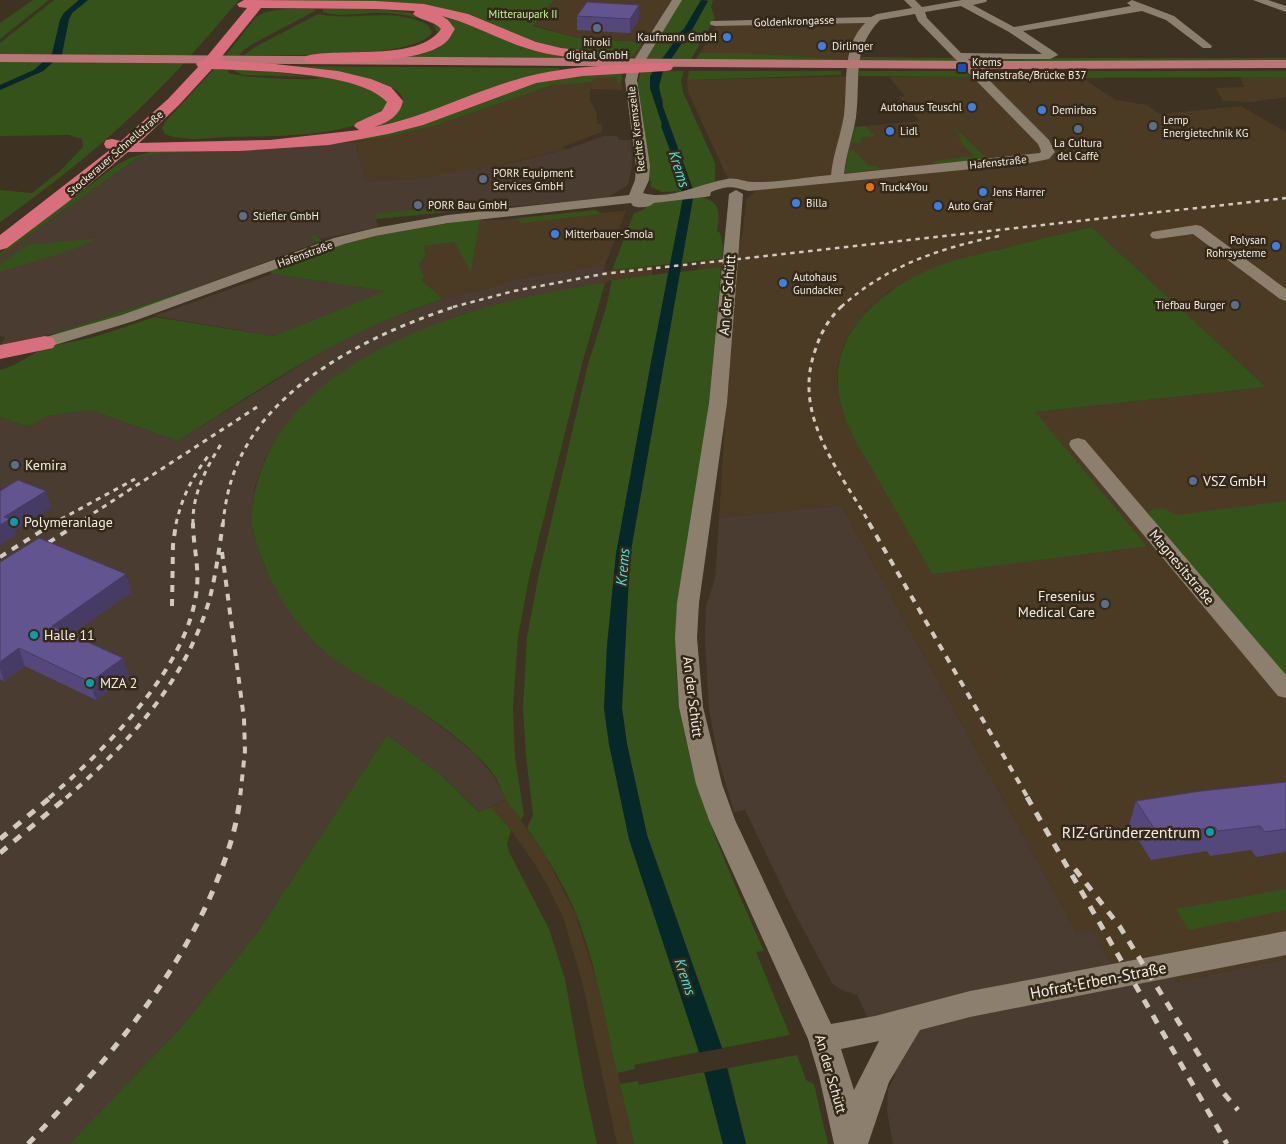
<svg xmlns="http://www.w3.org/2000/svg" width="1286" height="1144" font-family="'PT Sans',sans-serif">
  <style>
    .built { fill: #4b3b24; fill-rule: evenodd }
    .industrial { fill: #4b3c31 }
    .green { fill: #35521b }
    .water { fill: #062828 }
    .pier { fill: #3e3222 }
    .lines { fill: none; stroke-linecap: round; stroke-linejoin: round }
    .minor { fill: #8d7f6d; fill-rule: evenodd }
    .major { fill: #bb7577; fill-rule: evenodd }
    .highway { fill: #d96f7d; fill-rule: evenodd }
    .rail-far3 { stroke: #d2cabe; stroke-width: 2.5; stroke-dasharray: 4.5 4.5; stroke-linecap: butt }
    .rail-far2 { stroke: #d2cabe; stroke-width: 3; stroke-dasharray: 5 5; stroke-linecap: butt }
    .rail-far1 { stroke: #d2cabe; stroke-width: 4; stroke-dasharray: 7 7; stroke-linecap: butt }
    .rail { stroke: #d2cabe; stroke-width: 5; stroke-dasharray: 9 9; stroke-linecap: butt }
    .wall { fill: #54487b }
    .shaded-wall { fill: #453b64 }
    .building { fill: #62548f; stroke: #453b64 }
    .service-dot { fill: #5c6f8a; stroke: #342818; stroke-width: 2 }
    .shop-dot { fill: #3f7fe0; stroke: #342818; stroke-width: 2 }
    .transit-dot { fill: #1a4fb4; stroke: #342818; stroke-width: 2 }
    .food-dot { fill: #e8710a; stroke: #342818; stroke-width: 2 }
    .culture-dot { fill: #0f9aa8; stroke: #342818; stroke-width: 2 }
    .labels { text-anchor: middle; stroke-width: 5; stroke-linejoin: round; paint-order: stroke }
    .far-park-label { font-size: 11px; fill: #c4f6a0; stroke: #342818 }
    .far-street-label { font-size: 11px; fill: #f4ede2; stroke: #342818 }
    .far-poi-label { font-size: 11px; fill: #f4ede2; stroke: #342818; text-anchor: start }
    .street-label { font-size: 14px; fill: #f4ede2; stroke: #342818 }
    .poi-label { font-size: 14px; fill: #f4ede2; stroke: #342818; text-anchor: start }
    .water-label { font-size: 15px; font-style: italic; fill: #4be2e3; stroke: #342818 }
    .near-poi-label { font-size: 16px; fill: #f4ede2; stroke: #342818; text-anchor: end }
    .near-street-label { font-size: 16px; fill: #f4ede2; stroke: #342818 }
  </style>
  <rect width="100%" height="100%" fill="#3e3222"/>
  <path class="built" d="M554 0H681L647 58 632 57 643 42 578 38 533 25Z
    M866 23 854 41 847 59 745 53H700L716 26Z
    M964 71H986L991 75 1082 78 1116 100 1147 105 1159 114 1241 106 1286 132V959L1177 982 1113 967 1092 932 1077 933 841 505 719 518 735 265 698 270 699 261 737 254 743 231 746 199 757 190 752 182 728 179 688 92 687 80 859 76 855 127 920 121 898 97 905 96 889 77H970ZM1090 227 1266 387 1034 412 1147 546 851 433 841 406 837 383 838 364 844 345 853 329 869 309 890 291 934 268 957 260Z
    M622 76V90L590 89V100L597 114V124H602V132L562 147 567 149 480 170 418 178 366 182 355 142 381 138 522 91 577 78Z
    M1240 77H1286V97L1253 102 1223 101 1216 88 1244 87Z
    M596 210 601 213 626 211 605 265 517 279 489 288 443 299 422 281 419 265 426 255 424 246 454 242 471 271 480 220H501Z
    M653 266 652 275 612 280 602 284 603 271Z
    M506 799 545 855 575 913 597 982 634 1144H617L583 985 563 917 547 884 532 860 511 830 491 807Z"/>
  <path class="industrial" d="M603 136H617L619 140H631L632 166 628 185 607 198 376 219 378 227 321 239 317 236 314 244 198 287 53 334 1 346 5 337 0 336V256L139 157 158 154 246 150 355 142 366 182 418 178 499 166 568 149Z
    M605 265 602 284 514 301 461 315 394 342 365 357 340 374 303 404 276 439 265 459 255 486 252 508V530L265 568 341 662 417 709 443 728 475 754 493 775 506 799 480 812 440 774 387 735 255 936 178 1031 69 1144H0V417L28 427 46 416 90 410 178 441 313 357 348 337 386 320 443 299 489 288 517 279Z
    M272 274 386 291 274 336 154 316Z
    M841 505 1077 933 1092 931 1113 967 1162 958 1177 982 1286 959V1144H893L887 1111 888 1090 895 1075 857 995 841 990 832 983 792 908 745 810 734 812 718 757 709 710 705 638 706 606 715 579 719 518Z"/>
  <path class="green" d="M33 0H49L0 39V23Z
    M54 0H79L64 13 60 20 52 54 34 70 0 85V43Z
    M88 0H239C206 39 173 77 136 112 94 152 48 188 0 222V190L32 193 61 170 83 147 82 139 69 135 0 136V90L43 71 62 54 69 19 72 13Z
    M287 0H554L533 26 578 38 643 42 632 57 601 55 549 48 454 12 298 2Z
    M681 0H701L684 29C675 35 670 50 662 58H647Z
    M708 0H713L711 7 715 18 691 59 671 58 686 37 687 33Z
    M359 6 435 11 503 36 611 59H410L396 56 449 37 430 14 399 9Z
    M284 9H316L313 12 249 46 239 55H226L256 17 266 12Z
    M323 9C348 9 432 6 444 29 435 62 313 57 283 56 313 56 422 59 437 32L433 24C414 15 392 12 371 13 355 14 339 17 323 12Z
    M318 14C355 22 393 6 428 25L432 32C418 60 276 55 244 55L255 47Z
    M700 53H745L847 59 846 61 696 59Z
    M857 57 954 58 956 62 857 61Z
    M972 58H1286V62L971 61 970 59Z
    M271 66 558 68 560 69 550 74 495 90 416 120 365 132 273 142 194 145 138 144C156 141 177 145 196 144 238 144 372 143 399 110 429 74 283 68 271 66Z
    M214 69H227C229 73 228 73 233 74 244 78 311 81 321 78L271 70H273C290 71 392 78 388 103 387 111 376 117 369 120 328 138 270 136 226 137 207 138 182 142 165 134L162 128 165 122Z
    M233 70H259L311 77 243 75Z
    M623 71 620 83H617V77L596 78H593V82L552 85 433 126 381 138 306 147 158 154 139 157 0 256V253L118 164 132 157 157 150 344 139 532 82Z
    M641 71H652L650 88 683 191 662 192 651 187 644 124 637 86Z
    M663 71H684L681 80 683 92 715 163V181L693 189 663 107V99L658 91Z
    M689 71H841V75L687 80Z
    M858 71H964L970 77 859 76Z
    M986 71H1286V77L1066 78 1061 76 991 75Z
    M865 126 875 136 862 137 860 143 851 142 855 127Z
    M954 127 983 155 988 159 938 164 933 163 934 161 974 156 959 140 961 138Z
    M853 150 869 166H877L881 169 845 173 849 151Z
    M693 197C719 198 721 208 717 231L720 233 723 245 722 258 681 263Z
    M683 198 670 264 612 270 634 213 643 210 648 204Z
    M446 201 451 203 444 212 376 219 375 214 432 208V206Z
    M596 210 601 214 521 223 518 218Z
    M478 218 480 220 471 272 454 242 424 246 426 255 419 265 424 276 422 281 443 299C411 310 378 322 348 338 289 368 234 406 178 441L90 410 47 416 28 427 0 417V370L14 365 46 347 91 338 155 317 274 336 385 291 272 274 270 271 344 243 368 237Z
    M1091 227 1266 387 1035 412 1147 546 932 574C914 541 895 509 876 476 863 453 847 430 841 405 824 338 877 292 933 268 955 259 979 254 1002 249 1032 241 1061 234 1091 227Z
    M313 236H317L322 241 125 315 61 334H53L198 287 314 244 316 242 311 237Z
    M99 238 72 250 0 272V264L28 245Z
    M721 267C715 336 710 405 700 473 689 548 668 634 680 709 693 794 729 872 764 951L756 952 790 1035 722 1048 647 835 627 744 622 708 630 556 680 272Z
    M668 273 616 554 607 646 604 708 609 744 629 839 699 1052 634 1065 635 1069 617 1073C605 1019 596 965 576 914 564 884 546 856 527 828L533 815 526 756 523 708 527 637 538 578 588 364 606 308 612 280Z
    M605 283 582 364 529 578 518 637 513 708 515 757 524 815 521 820C516 813 510 806 506 799 501 791 499 783 494 775 477 751 442 726 417 709 384 688 338 668 311 638 287 612 269 582 258 548 256 541 253 534 252 527 251 507 254 489 261 471 305 346 489 299 605 283Z
    M1286 501V680L1147 519 1151 516 1149 511C1160 506 1166 509 1176 515Z
    M387 735 440 774 479 812 491 807 511 830 507 844 509 852 549 929 565 979 584 1085 597 1144H69L178 1031 255 936Z
    M1286 889V910L1189 930 1176 909Z
    M797 1055 806 1080 814 1084 828 1144H746L728 1068Z
    M704 1072 723 1144H634L620 1084 638 1081 639 1085Z"/>
  <path class="water" d="M79 0H88L72 13 69 19 62 54 43 71 0 90V85L34 70 52 54 60 20 64 13Z
    M701 0 708 1 692 30 687 33 686 37 663 71 659 86 663 107 694 193 630 556 622 708 627 744 647 835 722 1048 746 1144H723L699 1052 629 839 609 744 604 708 607 646 616 554 651 362 683 198 674 161 661 126 662 124 650 88V76L671 47 680 32 684 29Z"/>
  <path class="pier" d="M725 1048 731 1067 702 1073 696 1053Z"/>
  <g class="lines">
    <path class="minor" d="M672 0H682L639 71 637 80 650 166 649 180 643 193C671 201 700 183 727 179 736 177 744 182 753 182 776 183 807 177 831 175 833 154 841 135 844 115 848 84 841 47 865 23L715 26 711 25 710 23 711 21 871 17 877 14 912 8 904 0H915L922 7 962 0H987L986 2 973 5 1014 27 1131 6 1127 3 1132 0 1174 16 1212 46 1211 48H1203L1166 20 1142 11 1023 31 1056 53 1058 55 1050 59H968L1049 140 1055 152 1049 159 1024 164 749 191C731 187 730 185 711 192L710 196 705 197 654 203C649 208 639 208 633 206L631 203 448 223 375 236 344 244 134 321 45 348 39 347 37 343 39 339 122 315 334 238 375 228 448 215 629 195 635 180 636 166 625 80 627 71ZM961 6 1009 32 1042 54 961 53 927 18 925 12ZM915 14 918 21 1038 144 1041 151 1040 153 844 174C846 154 853 136 856 117 861 79 851 50 880 20Z
      M1253 0H1268L1286 6V12Z
      M736 190 743 194 727 403 699 603 697 638 703 707 722 784 735 820 831 1024 875 1016 970 991 1286 931V955L970 1017 920 1030 889 1082 868 1144H834L819 1076 808 1039 709 820 696 784 679 707 675 638 677 603 709 403 729 194ZM879 1041 854 1090 841 1049Z
      M1196 225 1201 226 1286 289V301L1280 299 1193 234 1157 239 1152 238 1150 235 1152 232 1157 231Z
      M1078 438 1085 440 1286 675V698L1278 696 1071 448 1069 444 1071 440Z"/>
    <path class="major" d="M0 54 988 61 1286 60V68L988 69 0 62Z"/>
    <path class="highway" d="M244 0 376 1 424 4 468 14 536 42 561 48 607 53 612 54 614 57 612 60 607 61C580 58 552 57 526 48 497 39 471 23 442 16L448 20 455 29C452 33 450 39 446 42 423 63 343 63 311 63L306 62 304 59 306 56C340 47 419 62 441 29 433 20 421 21 413 14L415 11 376 9 261 8 219 60 275 64 338 71 371 79 391 87 403 101C400 116 387 123 374 127 423 118 467 94 515 80 564 65 615 65 666 63L671 64 673 67 671 70 666 71 583 76 536 83 423 125 388 134 329 145 240 151 128 152 68 202 7 248 0 250V235L111 149 106 148 104 144 106 140 112 139 121 141 168 99 198 67 196 64 198 61 204 60 247 8 239 7 237 4ZM212 69C254 71 359 71 387 102L382 111 356 123 354 126 359 130 270 140 139 143 179 105Z
      M45 336 53 338 56 343 53 348 0 359V345Z"/>
    <path class="rail-far3" d="M453 307 514 291 603 274 1286 198
      M841 307C886 266 940 248 999 236"/>
    <path class="rail-far2" d="M842 306C830 317 821 332 816 348 791 414 838 468 870 524
      M52 524 135 479
      M77 524 257 407
      M176 524C182 497 192 477 209 455
      M193 524C192 494 207 466 223 441
      M223 524C225 504 229 483 237 465 272 381 376 332 457 306"/>
    <path class="rail-far1" d="M869 523 1028 798
      M37 550 79 523
      M222 552 244 719 245 751 240 798
      M0 557 54 523
      M172 606 173 545 176 523
      M49 798C106 749 190 666 197 587 199 565 193 544 193 523
      M66 798C128 744 185 682 209 601 216 575 219 549 223 523"/>
    <path class="rail" d="M1027 797 1227 1144
      M0 839 51 797
      M0 853 67 797
      M1075 869 1120 927 1220 1089 1238 1110
      M28 1144C101 1067 172 987 214 888 226 859 237 828 240 797"/>
  </g>
  <path class="wall" d="M577 16 639 19 630 33 577 30Z
    M0 562 131 592 71 634 129 676 96 700 25 666 4 681 0 679Z
    M1286 782V850L1285 852 1256 857 1251 850 1210 856 1207 851 1151 860 1129 825 1136 801Z"/>
  <path class="shaded-wall" d="M639 5V19L630 33V19Z
    M46 491 51 508 14 531 15 536 0 545V525L4 517Z
    M126 574 131 592 58 643 52 626Z
    M19 648 25 666 4 681 0 669V662Z
    M123 658 129 676 96 700 90 682Z"/>
  <path class="building" d="M587 2 639 5 630 19 577 16Z
    M18 480 46 491 4 517 10 519 0 525V491Z
    M39 538 126 574 52 626 123 658 90 682 19 648 0 662V562Z
    M1286 782V829L1265 832 1260 826 1218 831 1215 827 1159 836 1136 801 1201 791Z"/>
  <g class="service-dot">
    <circle cx="597" cy="28" r="5"/>
    <circle cx="1153" cy="126" r="5"/>
    <circle cx="1078" cy="129" r="5"/>
    <circle cx="483" cy="179" r="5"/>
    <circle cx="418" cy="205" r="5"/>
    <circle cx="243" cy="216" r="5"/>
    <circle cx="1235" cy="305" r="5"/>
    <circle cx="15" cy="465" r="5"/>
    <circle cx="1193" cy="481" r="5"/>
    <circle cx="1105" cy="604" r="5"/>
  </g>
  <g class="shop-dot">
    <circle cx="727" cy="37" r="5"/>
    <circle cx="822" cy="46" r="5"/>
    <circle cx="972" cy="107" r="5"/>
    <circle cx="1042" cy="110" r="5"/>
    <circle cx="890" cy="131" r="5"/>
    <circle cx="983" cy="192" r="5"/>
    <circle cx="796" cy="203" r="5"/>
    <circle cx="938" cy="206" r="5"/>
    <circle cx="555" cy="234" r="5"/>
    <circle cx="1276" cy="246" r="5"/>
    <circle cx="783" cy="283" r="5"/>
  </g>
  <rect class="transit-dot" x="957" y="63" width="10" height="10" rx="2.5"/>
  <circle class="food-dot" cx="870" cy="187" r="5"/>
  <g class="culture-dot">
    <circle cx="14" cy="522" r="5"/>
    <circle cx="34" cy="635" r="5"/>
    <circle cx="90" cy="683" r="5"/>
    <circle cx="1210" cy="832" r="5"/>
  </g>
  <g class="labels">
    <g class="far-park-label">
      <text x="523" y="18">Mitteraupark II</text>
    </g>
    <g class="far-street-label">
      <text transform="translate(794 21) rotate(-2)" y="4">Goldenkrongasse</text>
      <text transform="translate(636 129) rotate(-97)" y="4">Rechte Kremszeile</text>
      <text transform="translate(115 153) rotate(-41)" y="4">Stockerauer Schnellstraße</text>
      <text transform="translate(998 162) rotate(-6)" y="4">Hafenstraße</text>
      <text transform="translate(305 254) rotate(-20)" y="4">Hafenstraße</text>
    </g>
    <g class="far-poi-label">
      <text x="717" y="41" text-anchor="end">Kaufmann GmbH</text>
      <text x="597" y="46" text-anchor="middle">hiroki<tspan x="597" dy="13">digital GmbH</tspan></text>
      <text x="832" y="50">Dirlinger</text>
      <text x="972" y="66">Krems<tspan x="972" dy="13">Hafenstraße/Brücke B37</tspan></text>
      <text x="962" y="111" text-anchor="end">Autohaus Teuschl</text>
      <text x="1052" y="114">Demirbas</text>
      <text x="1163" y="124">Lemp<tspan x="1163" dy="13">Energietechnik KG</tspan></text>
      <text x="900" y="135">Lidl</text>
      <text x="1078" y="147" text-anchor="middle">La Cultura<tspan x="1078" dy="13">del Caffè</tspan></text>
      <text x="493" y="177">PORR Equipment<tspan x="493" dy="13">Services GmbH</tspan></text>
      <text x="880" y="191">Truck4You</text>
      <text x="993" y="196">Jens Harrer</text>
      <text x="806" y="207">Billa</text>
      <text x="428" y="209">PORR Bau GmbH</text>
      <text x="948" y="210">Auto Graf</text>
      <text x="253" y="220">Stiefler GmbH</text>
      <text x="565" y="238">Mitterbauer-Smola</text>
      <text x="1266" y="244" text-anchor="end">Polysan<tspan x="1266" dy="13">Rohrsysteme</tspan></text>
      <text x="793" y="281">Autohaus<tspan x="793" dy="13">Gundacker</tspan></text>
      <text x="1225" y="309" text-anchor="end">Tiefbau Burger</text>
    </g>
    <g class="street-label">
      <text transform="translate(727 295) rotate(-85)" y="5">An der Schütt</text>
      <text transform="translate(1182 567) rotate(50)" y="5">Magnesitstraße</text>
      <text transform="translate(693 697) rotate(83)" y="5">An der Schütt</text>
      <text transform="translate(831 1074) rotate(74)" y="5">An der Schütt</text>
    </g>
    <g class="poi-label">
      <text x="25" y="470">Kemira</text>
      <text x="1203" y="486">VSZ GmbH</text>
      <text x="24" y="527">Polymeranlage</text>
      <text x="1095" y="601" text-anchor="end">Fresenius<tspan x="1095" dy="16">Medical Care</tspan></text>
      <text x="44" y="640">Halle 11</text>
      <text x="100" y="688">MZA 2</text>
    </g>
    <g class="water-label">
      <text transform="translate(679 169) rotate(72)" y="5">Krems</text>
      <text transform="translate(623 567) rotate(-85)" y="5">Krems</text>
      <text transform="translate(685 977) rotate(71)" y="5">Krems</text>
    </g>
    <g class="near-poi-label">
      <text x="1200" y="838">RIZ-Gründerzentrum</text>
    </g>
    <g class="near-street-label">
      <text transform="translate(1098 980) rotate(-11)" y="6">Hofrat-Erben-Straße</text>
    </g>
  </g>
</svg>
